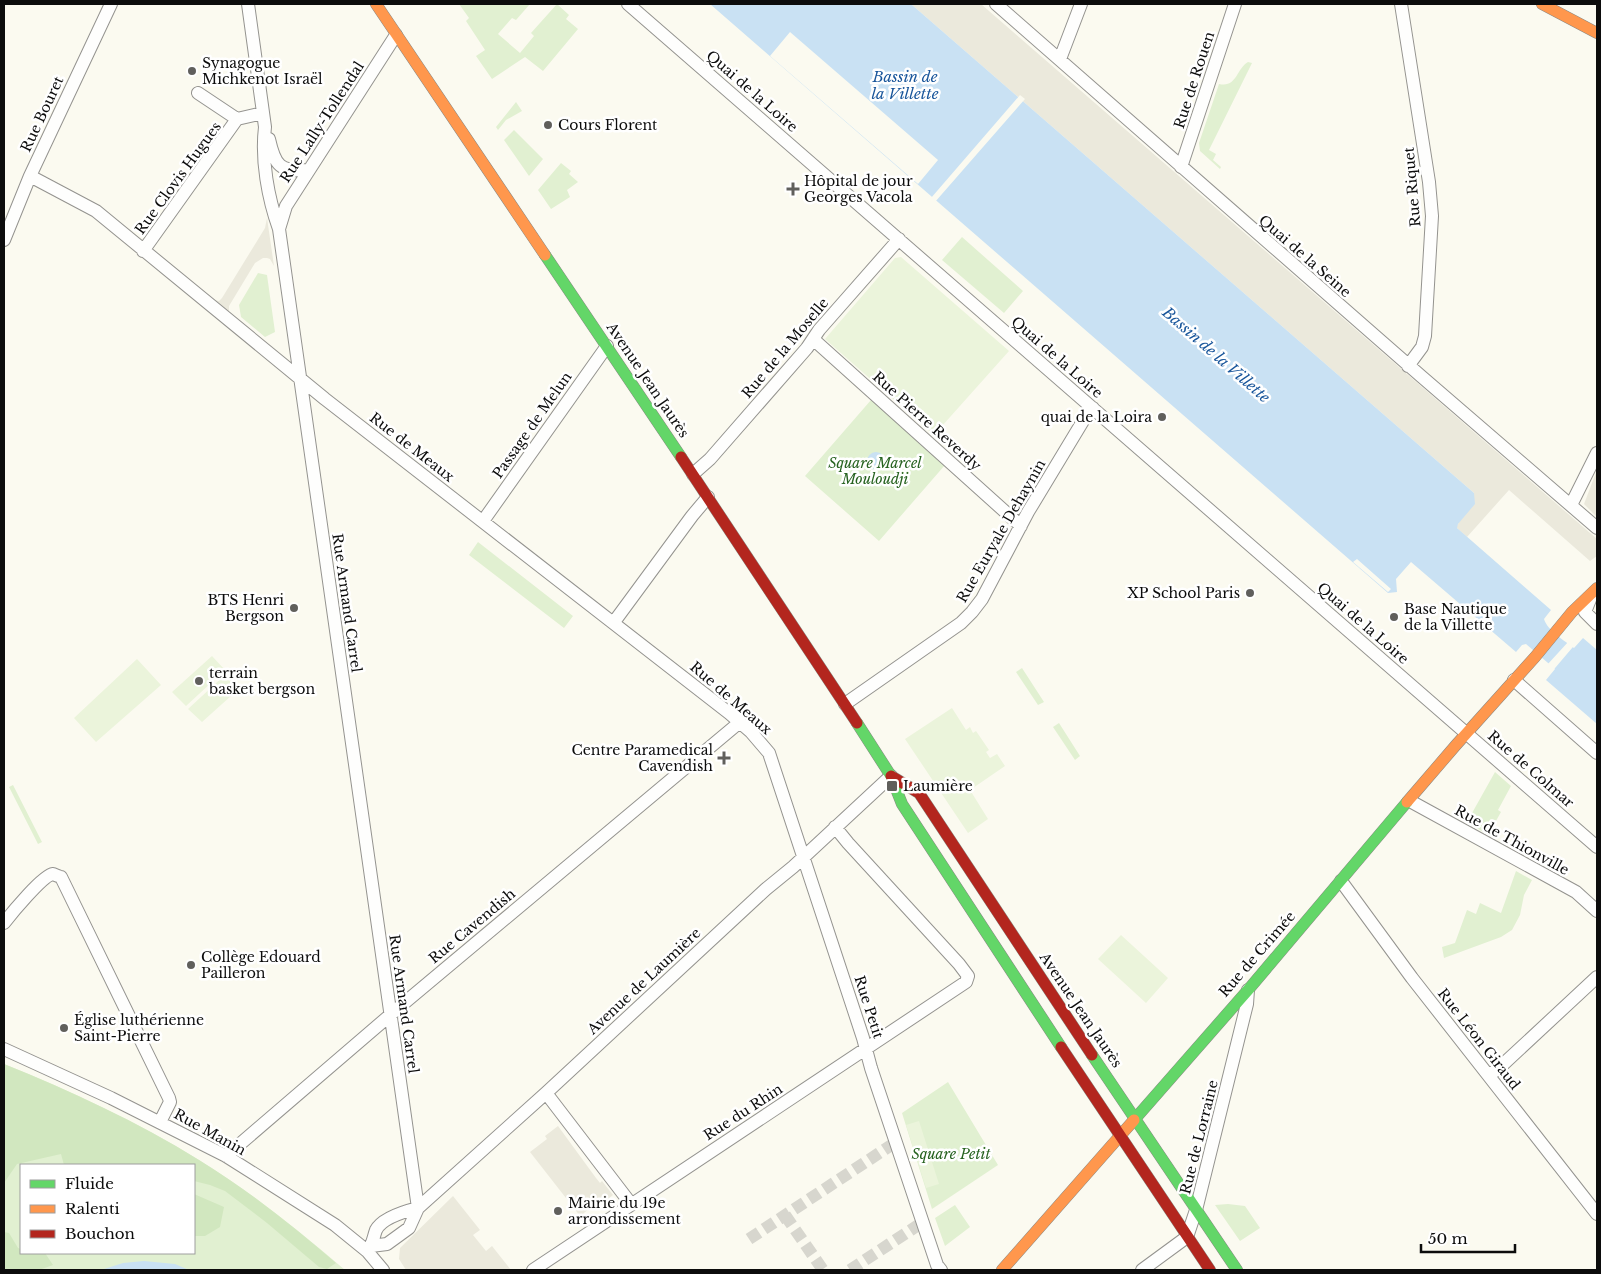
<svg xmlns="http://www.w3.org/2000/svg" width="1601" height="1274" font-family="'Libre Baskerville',serif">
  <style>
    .green { fill: #e1f0d1; fill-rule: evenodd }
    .forest { fill: #d1e7bf }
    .pitch { fill: #ebf4db }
    .plaza { fill: #ebe9dc }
    .water { fill: #c9e1f3 }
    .pier { fill: #fbfaf0 }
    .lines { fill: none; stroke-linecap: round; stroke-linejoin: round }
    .street-tunnel { stroke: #d7d6ce; stroke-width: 12; stroke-dasharray: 12 6; stroke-linecap: butt }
    .street-casing { stroke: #94938f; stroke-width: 14 }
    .fast-casing { stroke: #8a8a85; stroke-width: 12 }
    .slow-casing { stroke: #8a8a85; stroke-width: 12 }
    .jam-casing { stroke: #8a8a85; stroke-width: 12 }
    .street { stroke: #fefefd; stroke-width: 12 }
    .fast { stroke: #63d668; stroke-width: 11 }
    .slow { stroke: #ff974d; stroke-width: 11 }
    .jam { stroke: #b3261e; stroke-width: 11 }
    .poi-dot { fill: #605f5c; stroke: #fff; stroke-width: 2 }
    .labels { text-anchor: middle; stroke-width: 5; stroke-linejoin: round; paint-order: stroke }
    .poi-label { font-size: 14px; fill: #0c0c0c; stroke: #fff; text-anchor: start }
    .street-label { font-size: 14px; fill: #0c0c0c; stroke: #fff }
    .park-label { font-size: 14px; font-style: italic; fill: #26621f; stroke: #fff }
    .water-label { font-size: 15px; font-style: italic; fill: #19569b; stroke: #fff }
  </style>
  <rect width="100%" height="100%" fill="#fbfaf0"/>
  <path class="green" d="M459 4H530L516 20 512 18 498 34 520 53 534 36 531 33 557 4 569 15 566 19 578 29 543 71 525 57 492 79 476 56 485 50 466 21 469 18Z
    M1248 62 1252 63 1209 150 1216 154 1213 160 1221 167 1220 169 1200 151 1199 143 1219 84C1237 88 1236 69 1248 62Z
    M516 102 522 111 506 120 498 130 496 127Z
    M514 130 543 159 529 176 504 140Z
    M561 163 571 171 569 174 578 182 567 190 570 197 551 209 538 190Z
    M962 237 1023 291 1004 313 942 260Z
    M258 273 267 275 275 332 265 337 241 317 239 305Z
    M871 400 945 465 879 541 805 476Z
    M478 542 573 616 564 628 469 555Z
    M1022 668 1044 702 1038 705 1016 672Z
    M1059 723 1080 756 1075 760 1053 727Z
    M1495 772 1511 786 1498 810 1501 812 1488 835 1467 822Z
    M13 785 42 842 38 844 9 787Z
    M1516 871 1532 880 1524 895 1520 915 1512 930 1501 937 1444 958 1442 947 1455 943 1467 910 1476 914 1480 903 1501 913Z
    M4 1064C71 1091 138 1122 199 1160 251 1192 298 1230 345 1270H4ZM21 1165H194V1253H21Z
    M948 1082 998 1165 932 1209 902 1113Z
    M1228 1204 1245 1206 1260 1228 1240 1241 1215 1205Z
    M955 1205 970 1227 945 1246 935 1218Z"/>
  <path class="forest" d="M4 1064C71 1091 138 1122 199 1160 248 1190 293 1226 336 1263L327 1269 319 1267 267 1223 225 1191 210 1185 194 1181V1165H64L61 1154 17 1164 4 1183Z
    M194 1194 224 1207 220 1227 205 1236H194Z
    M4 1232 9 1233 18 1248 21 1249V1253H45L53 1265 39 1270H4Z"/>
  <path class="pitch" d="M901 257 1009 351 934 435 825 339 895 258Z
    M212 656 225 670 186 706 172 692Z
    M137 659 161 685 96 742 74 718Z
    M228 672 241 687 202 722 188 709Z
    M952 708 966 730 970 727 973 733 976 731 989 750 986 752 990 758 997 754 1005 766 970 790 988 819 968 833 905 739Z
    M1121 935 1168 978 1146 1003 1098 959Z
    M919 1121 939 1184 926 1188 906 1125Z"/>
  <path class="plaza" d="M911 4H981L1597 539V556L1590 561 1509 490 1467 537 1457 528V526L1474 493Z
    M267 218 274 266 270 259 267 258H263L255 263 229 306V313L214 300 219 301 222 298 265 228Z
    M1597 470V517L1584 504Z
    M558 1126 596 1178 600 1183 602 1181 613 1195 600 1205 598 1202 580 1216 530 1152 547 1139 545 1136Z
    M453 1196 480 1230 473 1235 486 1251 492 1246 511 1270H406L399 1259 400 1248Z"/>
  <path class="water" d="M710 4H911L1474 493 1475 504 1458 524 1457 528 1551 610 1544 619C1547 630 1565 641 1574 648L1583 638 1597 650V724L1546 680 1555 669 1526 644 1522 645 1516 652 1411 562 1396 579 1397 592 1388 593Z
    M867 461a9 9 0 1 1 18 0a9 9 0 1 1-18 0Z
    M144 1261 175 1264 189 1270H101L123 1263Z"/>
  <path class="pier" d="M790 32 938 160 918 184 770 56Z
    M1020 95 1025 99 935 202 931 198Z
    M1357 559 1391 589 1388 592 1353 562Z
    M1584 635 1578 641 1544 681V678L1552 669 1547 665 1569 641 1574 645 1581 636Z"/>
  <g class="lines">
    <path class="street-tunnel" d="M785 1215 823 1270
      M749 1239 896 1142
      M850 1270 923 1222"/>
    <defs>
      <path id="street" d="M248 4 265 127C261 160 268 198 279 229L418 1208
        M628 4 1597 847
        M996 4 1422 377 1597 528
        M1401 4 1429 182 1432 216 1425 336 1422 347 1408 366
        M1060 59 1081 4
        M198 93 237 119
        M269 139C275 166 280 172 308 170
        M1181 167 1235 4
        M30 176 96 211 325 399 729 713 751 732 769 753 863 1038 871 1068 937 1265 941 1270
        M279 229 286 206 396 35
        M4 240 30 176 111 4
        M143 251 237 119 263 113
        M813 339 1021 526
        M693 474 710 459 807 348 819 330 899 239
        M1571 505 1597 453
        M483 521 607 346
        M1591 597 1585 612 1597 624
        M614 622 692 516 708 497
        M1514 680 1597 753
        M845 704 961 623 972 612 982 599 1028 512 1086 416 1093 408
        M1410 801 1576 892 1597 911
        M1341 881 1412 978 1597 1214
        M4 923C11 914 43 875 53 874 53 874 60 877 61 877L169 1098 170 1102 160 1122
        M4 1049 111 1098 226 1156 335 1225 367 1251 383 1270
        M1489 1075 1498 1069 1597 977
        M546 1093 631 1204
        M226 1156 403 1004 740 722
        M371 1246 387 1244 409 1228 418 1208 546 1093 766 889 793 867 891 776
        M367 1251C373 1245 373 1238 376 1230 382 1218 406 1211 418 1208
        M533 1270 966 982 968 976 959 964 848 843 835 827
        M1142 1270 1187 1237 1196 1210 1247 1004 1248 990"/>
      <path id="fast" d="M545 255 681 457
        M857 723 891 776 902 804 1061 1047
        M1092 1055 1237 1270
        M1134 1120 1248 990 1407 802"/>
      <path id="slow" d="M376 4 545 255
        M1542 4 1597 33
        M1407 802 1456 745 1535 657 1572 612 1597 588
        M1002 1270 1134 1120"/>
      <path id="jam" d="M681 457 857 723
        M891 776 919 793 1092 1055
        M1061 1047 1210 1270"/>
    </defs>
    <use href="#street" class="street-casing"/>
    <use href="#fast" class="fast-casing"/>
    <use href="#slow" class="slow-casing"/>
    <use href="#jam" class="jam-casing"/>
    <use href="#street" class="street"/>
    <use href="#fast" class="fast"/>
    <use href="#slow" class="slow"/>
    <use href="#jam" class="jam"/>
  </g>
  <g class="poi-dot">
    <circle cx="192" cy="71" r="5"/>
    <circle cx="548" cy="125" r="5"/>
    <path d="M790.5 181.5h5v5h5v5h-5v5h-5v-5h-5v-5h5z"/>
    <circle cx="1162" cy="417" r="5"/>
    <circle cx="1250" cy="593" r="5"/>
    <circle cx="294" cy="608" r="5"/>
    <circle cx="1394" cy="617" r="5"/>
    <circle cx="199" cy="681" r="5"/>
    <path d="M721.5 750.5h5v5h5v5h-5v5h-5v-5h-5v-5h5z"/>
    <rect x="886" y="780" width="12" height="12" rx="2.5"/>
    <circle cx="191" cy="965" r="5"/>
    <circle cx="64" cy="1028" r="5"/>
    <circle cx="558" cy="1211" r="5"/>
  </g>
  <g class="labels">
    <g class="poi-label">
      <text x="202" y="68">Synagogue<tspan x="202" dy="16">Michkenot Israël</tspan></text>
      <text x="558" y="130">Cours Florent</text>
      <text x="804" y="186">Hôpital de jour<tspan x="804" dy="16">Georges Vacola</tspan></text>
      <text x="1152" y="422" text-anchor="end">quai de la Loira</text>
      <text x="1240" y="598" text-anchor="end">XP School Paris</text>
      <text x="284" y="605" text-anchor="end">BTS Henri<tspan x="284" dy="16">Bergson</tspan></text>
      <text x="1404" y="614">Base Nautique<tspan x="1404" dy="16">de la Villette</tspan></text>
      <text x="209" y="678">terrain<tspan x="209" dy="16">basket bergson</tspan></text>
      <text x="713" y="755" text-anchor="end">Centre Paramedical<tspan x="713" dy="16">Cavendish</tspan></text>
      <text x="903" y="791">Laumière</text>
      <text x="201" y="962">Collège Edouard<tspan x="201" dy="16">Pailleron</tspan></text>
      <text x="74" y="1025">Église luthérienne<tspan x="74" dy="16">Saint-Pierre</tspan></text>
      <text x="568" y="1208">Mairie du 19e<tspan x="568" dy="16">arrondissement</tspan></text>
    </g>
    <g class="street-label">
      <text transform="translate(1194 80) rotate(-72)" y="5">Rue de Rouen</text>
      <text transform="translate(752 91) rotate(41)" y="5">Quai de la Loire</text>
      <text transform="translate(42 114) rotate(-65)" y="5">Rue Bouret</text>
      <text transform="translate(322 122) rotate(-57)" y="5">Rue Lally-Tollendal</text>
      <text transform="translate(178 178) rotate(-54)" y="5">Rue Clovis Hugues</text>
      <text transform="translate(1412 187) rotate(-95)" y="5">Rue Riquet</text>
      <text transform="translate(1305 256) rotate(41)" y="5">Quai de la Seine</text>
      <text transform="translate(785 348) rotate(-50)" y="5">Rue de la Moselle</text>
      <text transform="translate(1057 357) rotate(41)" y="5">Quai de la Loire</text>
      <text transform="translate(648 380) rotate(56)" y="5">Avenue Jean Jaurès</text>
      <text transform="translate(927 421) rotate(42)" y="5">Rue Pierre Reverdy</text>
      <text transform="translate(532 425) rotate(-55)" y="5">Passage de Melun</text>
      <text transform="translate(412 447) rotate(38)" y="5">Rue de Meaux</text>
      <text transform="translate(1001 531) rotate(-60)" y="5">Rue Euryale Dehaynin</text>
      <text transform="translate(347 603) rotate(82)" y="5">Rue Armand Carrel</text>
      <text transform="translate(1363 623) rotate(41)" y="5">Quai de la Loire</text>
      <text transform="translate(731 698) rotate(41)" y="5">Rue de Meaux</text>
      <text transform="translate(1531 769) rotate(41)" y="5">Rue de Colmar</text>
      <text transform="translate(1512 840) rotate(29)" y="5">Rue de Thionville</text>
      <text transform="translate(472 926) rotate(-40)" y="5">Rue Cavendish</text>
      <text transform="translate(1257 954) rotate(-49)" y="5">Rue de Crimée</text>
      <text transform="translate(644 981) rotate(-43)" y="5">Avenue de Laumière</text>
      <text transform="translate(404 1004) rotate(82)" y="5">Rue Armand Carrel</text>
      <text transform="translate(869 1007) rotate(72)" y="5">Rue Petit</text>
      <text transform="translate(1081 1010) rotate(56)" y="5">Avenue Jean Jaurès</text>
      <text transform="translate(1479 1039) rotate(52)" y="5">Rue Léon Giraud</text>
      <text transform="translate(743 1112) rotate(-33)" y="5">Rue du Rhin</text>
      <text transform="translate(210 1132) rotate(29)" y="5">Rue Manin</text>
      <text transform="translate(1199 1137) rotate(-76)" y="5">Rue de Lorraine</text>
    </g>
    <g class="park-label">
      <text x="875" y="468">Square Marcel<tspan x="875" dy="16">Mouloudji</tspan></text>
      <text x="951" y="1159">Square Petit</text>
    </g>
    <g class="water-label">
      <text x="905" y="82">Bassin de<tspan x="905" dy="17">la Villette</tspan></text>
      <text transform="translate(1216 355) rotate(41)" y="5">Bassin de la Villette</text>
    </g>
  </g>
  <rect width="1601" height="1274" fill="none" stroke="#0c0c0c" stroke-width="10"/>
  <rect x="20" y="1164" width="175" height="90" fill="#ffffff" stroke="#9e9e9e"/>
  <rect x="30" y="1180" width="25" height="8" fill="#63d668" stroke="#9e9e9e"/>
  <text x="65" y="1189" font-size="15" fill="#0c0c0c">Fluide</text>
  <rect x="30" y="1205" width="25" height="8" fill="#ff974d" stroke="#9e9e9e"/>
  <text x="65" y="1214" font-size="15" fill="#0c0c0c">Ralenti</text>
  <rect x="30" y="1230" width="25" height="8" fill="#b3261e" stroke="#9e9e9e"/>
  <text x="65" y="1239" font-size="15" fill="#0c0c0c">Bouchon</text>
  <path d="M1421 1244v8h94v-8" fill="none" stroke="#0c0c0c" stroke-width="2.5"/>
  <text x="1428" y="1244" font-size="15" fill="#0c0c0c" stroke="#ffffff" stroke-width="4" paint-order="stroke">50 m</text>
</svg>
